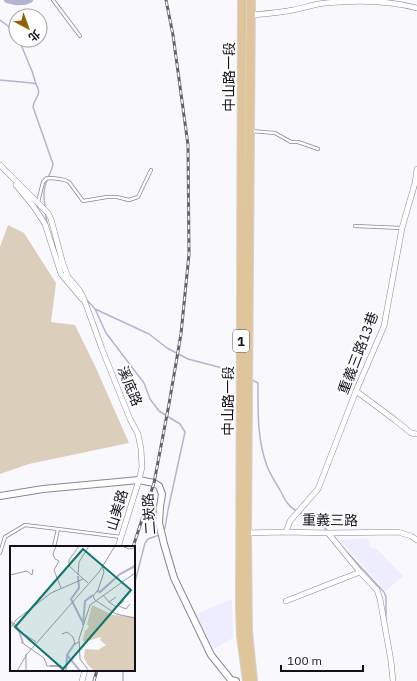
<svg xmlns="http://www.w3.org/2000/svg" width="417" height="681" font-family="'IBM Plex Sans','Noto Sans TC',sans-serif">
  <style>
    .built { fill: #eeedff }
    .green { fill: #dbcfbc }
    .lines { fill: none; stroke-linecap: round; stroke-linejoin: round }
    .stream { stroke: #b6b3d2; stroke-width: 1.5 }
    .canal { stroke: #b6b3d2; stroke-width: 6 }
    .service-casing { stroke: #87869a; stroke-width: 4 }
    .minor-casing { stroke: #87869a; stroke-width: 6 }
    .tertiary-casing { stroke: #87869a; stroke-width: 8 }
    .primary-casing { stroke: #d4d4d6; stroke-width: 10 }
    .service { stroke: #fff; stroke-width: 2.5 }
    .minor { stroke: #fff; stroke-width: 5 }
    .tertiary { stroke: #fff; stroke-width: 6 }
    .primary { stroke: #e0c59b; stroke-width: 8 }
    .rail-casing { stroke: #64636a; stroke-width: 3 }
    .rail { stroke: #fff; stroke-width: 1.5; stroke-dasharray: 4.5; stroke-linecap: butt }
    .labels { text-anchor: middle; stroke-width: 4; stroke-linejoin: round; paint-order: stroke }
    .shield { fill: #fff; stroke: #59585e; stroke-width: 1 }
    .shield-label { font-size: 13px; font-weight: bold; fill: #121119 }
    .street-label { font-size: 14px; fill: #121119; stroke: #fff }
    .inset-river { fill: none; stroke: #b6b3d2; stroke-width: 2 }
    .inset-road { fill: none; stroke: #9d9ca2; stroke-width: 1 }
    .view { fill: #0f766e; fill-opacity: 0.15; stroke: #0f766e; stroke-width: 2 }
    .inset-edge { fill: none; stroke: #121119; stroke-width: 2 }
  </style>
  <rect width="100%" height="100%" fill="#f9f9fd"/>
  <path class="built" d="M368 538 370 547 377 549 403 576 386 591 340 540Z
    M232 599 233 638 214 649 196 614Z"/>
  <path class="green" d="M8 225 24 233 56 283 51 322 75 325 96 368 129 443 29 464 0 474V247Z"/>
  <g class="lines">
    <path class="stream" d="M0 20 8 26 16 37
      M19 40 32 71 36 84
      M0 80 32 83 36 84C43 96 34 97 33 107L53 164C52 171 48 176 46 183 43 191 44 198 45 207
      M45 212 47 223
      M86 299 95 309 106 333 144 383 150 399 159 411 180 424 185 432 168 510 165 528 163 530
      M95 309 149 334 167 348 188 359 230 370 237 373
      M252 380 258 383C258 411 257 439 267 466 270 474 275 482 280 490 284 498 288 507 297 511
      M300 513C311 517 320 523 328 531
      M343 548 384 592 386 597V619
      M134 586 145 543 148 539 159 535
      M123 670V681"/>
    <path class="canal" d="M7 0C15 2 22 4 30 0"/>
    <defs>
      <path id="service" d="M53 0 80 36
        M252 131 275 133 291 142H298L318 149
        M38 202 43 182 47 178C54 178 62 178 69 182L83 201 107 197H117L129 200 138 197 151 170
        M355 226 402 228
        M54 547 58 529 121 537
        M0 553 5 537 25 525 58 529"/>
      <path id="minor" d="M250 15C264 14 279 13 293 10 304 8 314 4 326 3 356 0 387 0 417 8
        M0 165 48 213 51 219 63 264 68 277 80 291 84 299 102 349 130 419 138 434 141 449 142 467 139 480 118 547
        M16 185 34 207 45 224 61 274 82 299
        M356 391 395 420 411 433 417 434
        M286 532 290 521 318 489 356 391 384 326 402 228 415 183 417 169
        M245 533 286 532 328 533 398 532 411 536 417 540
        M328 533 360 572 377 590 380 599 391 661 393 681
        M286 601 360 572
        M82 681 85 670"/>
      <path id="tertiary" d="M0 496 43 489 139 480 154 483 159 486 162 494 160 507 159 523 164 544 174 578 211 655 231 680 236 681"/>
      <path id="primary" d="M242 0 240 608 241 636 247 681
        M251 0 247 533 248 631 253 681"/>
    </defs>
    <use href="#service" class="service-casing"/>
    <use href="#minor" class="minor-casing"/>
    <use href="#tertiary" class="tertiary-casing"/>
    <use href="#primary" class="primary-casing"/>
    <use href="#service" class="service"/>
    <use href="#minor" class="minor"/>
    <use href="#tertiary" class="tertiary"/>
    <use href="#primary" class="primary"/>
    <defs>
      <path id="rail" d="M133 547 154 483 169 404 181 334 189 254 188 145 173 35 166 0
        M94 681 97 670"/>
    </defs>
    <use href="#rail" class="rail-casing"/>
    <use href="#rail" class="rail"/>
  </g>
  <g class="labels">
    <rect class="shield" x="233" y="330" width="16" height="22" rx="3"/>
    <g class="shield-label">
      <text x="241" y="346">1</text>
    </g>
    <g class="street-label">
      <text transform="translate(229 77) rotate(-90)" y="5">中山路一段</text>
      <text transform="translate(358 353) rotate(-69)" y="5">重義三路13巷</text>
      <text transform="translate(130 386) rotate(68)" y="5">溪底路</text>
      <text transform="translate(228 401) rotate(-90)" y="5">中山路一段</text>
      <text transform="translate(117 510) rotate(-73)" y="5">山美路</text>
      <text transform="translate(149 514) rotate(-94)" y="5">二崁路</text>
      <text transform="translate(330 520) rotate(1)" y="5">重義三路</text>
    </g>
  </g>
  <g transform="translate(10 546)">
    <rect width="125" height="125" fill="#f9f9fd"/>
    <path d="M82 59 103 69 125 71V125H84L78 119 74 112 75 103 88 104 96 99 90 94 91 91 74 96 73 94 75 85 79 81 77 78Z" fill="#dbcfbc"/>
    <path class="inset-river" d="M68 30 69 42 61 53 73 77M87 45 90 46 110 28 125 20M0 75 9 85 13 97M73 79 75 55 83 49M65 97 57 109 70 125M40 120H50L54 125M56 125 57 110"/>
    <path class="inset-road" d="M46 0 43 8 45 13 49 15 44 24 51 42M69 0 59 14V20L78 37M112 0 119 3 125 2M0 29 17 25 22 29 23 23M68 29 69 16 79 0M93 49 99 56 106 51M85 54 106 68 125 72M85 54 83 50 88 44 94 26 92 19M99 56 106 61 114 55M109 60 116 63 120 58M4 77 11 86 26 96M0 82 6 74 41 47 73 33M52 88 57 86 63 91 65 98 69 96M11 96 34 112 37 120H49L53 125M7 125 17 108 89 26 105 0M16 125V108M79 125 70 113 69 93 80 59 125 27"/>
    <path class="view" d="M73 3 121 44 53 123 5 81Z"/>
    <rect width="125" height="125" class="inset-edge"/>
  </g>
  <g transform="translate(28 28) rotate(139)"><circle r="19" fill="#ffffff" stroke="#a0a0a3"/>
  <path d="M0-3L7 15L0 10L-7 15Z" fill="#8d6207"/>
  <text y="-6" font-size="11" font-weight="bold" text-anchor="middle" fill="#121119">北</text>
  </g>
  <path d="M281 665v6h82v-6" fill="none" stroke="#121119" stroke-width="2"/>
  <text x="287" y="665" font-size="12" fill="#121119" stroke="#ffffff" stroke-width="3" paint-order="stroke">100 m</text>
</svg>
